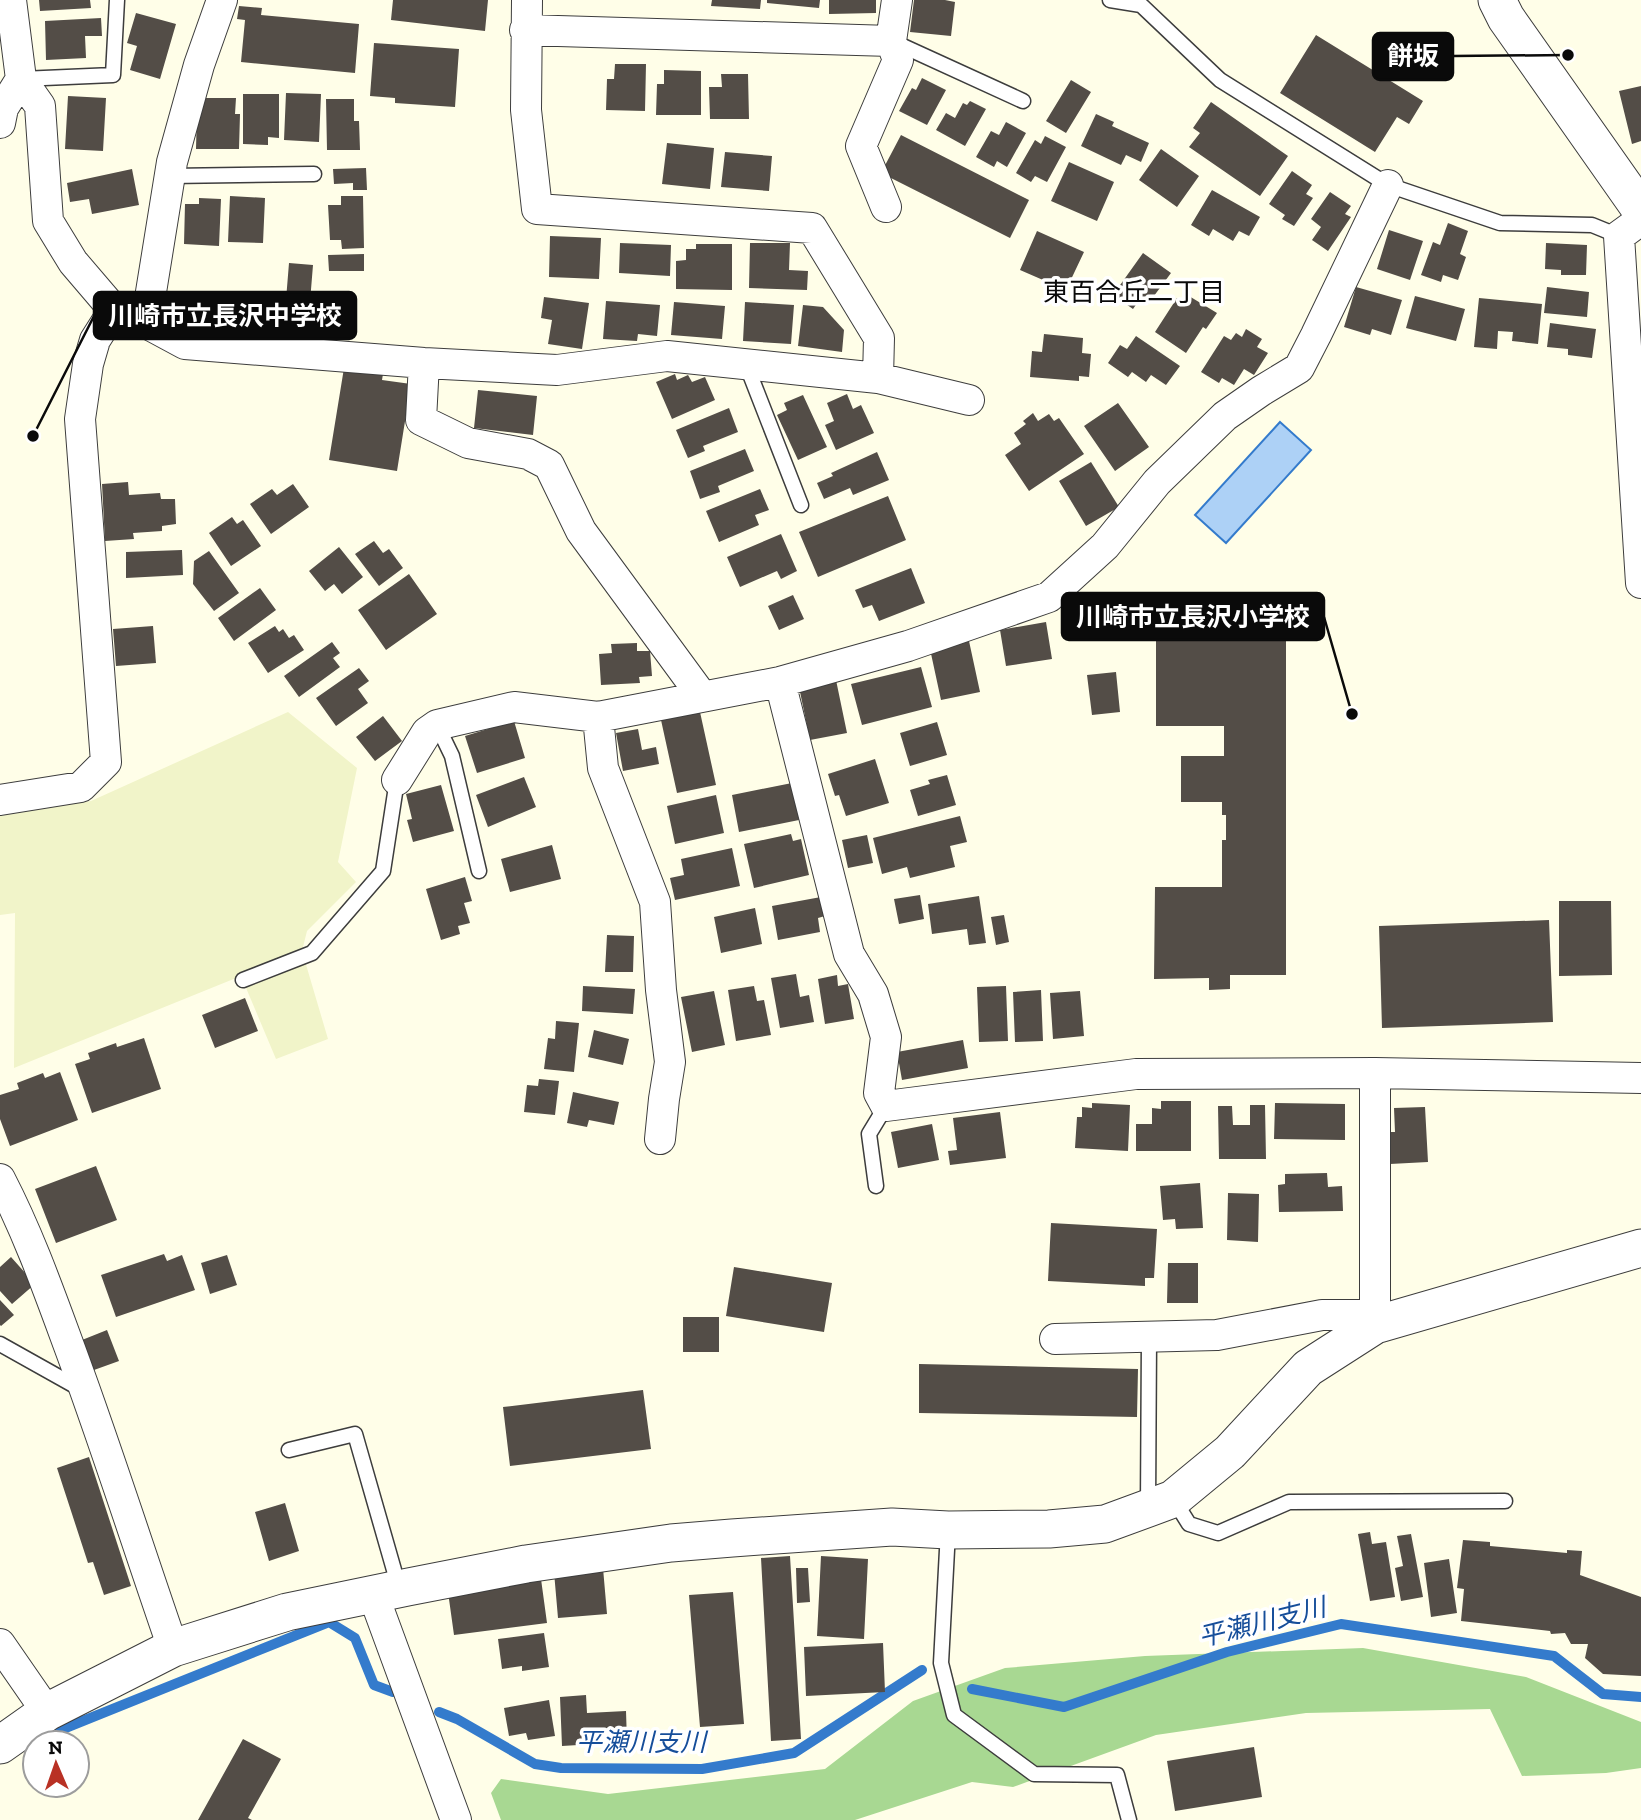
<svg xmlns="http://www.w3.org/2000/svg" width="1641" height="1820" font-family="'Zilla Slab','Noto Sans JP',serif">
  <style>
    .farmland { fill: #f1f4c9 }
    .forest { fill: #a8d892 }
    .water { fill: #add1f6; stroke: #347bcc; stroke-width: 2 }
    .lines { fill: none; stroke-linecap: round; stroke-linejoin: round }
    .stream { stroke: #347bcc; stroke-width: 10 }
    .building { fill: #534d47 }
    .service-casing { stroke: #3d3d3d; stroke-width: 17 }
    .minor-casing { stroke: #3d3d3d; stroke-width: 32 }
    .tertiary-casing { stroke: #3d3d3d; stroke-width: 39 }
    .service { stroke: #fff; stroke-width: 14 }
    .minor { stroke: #fff; stroke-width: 30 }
    .tertiary { stroke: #fff; stroke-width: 37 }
    .labels { text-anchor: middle; stroke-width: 7; stroke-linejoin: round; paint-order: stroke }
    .neighbourhood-label { font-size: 26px; fill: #0a0a0a; stroke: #fff }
    .water-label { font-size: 26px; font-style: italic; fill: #164e9a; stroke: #fff }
    .leader { fill: none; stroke: #0a0a0a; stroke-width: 2.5 }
    .callout-dot { fill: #0a0a0a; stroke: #fff; stroke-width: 2.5 }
    .callout { fill: #0a0a0a; stroke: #0a0a0a; stroke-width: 2.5 }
    .callout-label { font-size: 26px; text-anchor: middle; font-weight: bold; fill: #fff }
  </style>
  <rect width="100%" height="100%" fill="#fffee8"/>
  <path class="farmland" d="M288 712 357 768 338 862 356 882 307 931 302 951 328 1039 276 1059 241 976 14 1068 15 913 0 915V816L91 801Z"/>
  <path class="forest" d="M1363 1648 1526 1677 1641 1722V1768L1606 1773 1522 1776 1490 1709 1306 1713 1156 1735 1013 1787 972 1782 855 1820H501L491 1793 501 1779 608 1794 825 1769 913 1701 1005 1668 1145 1656Z"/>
  <path class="water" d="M1280 422 1311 450 1226 543 1195 515Z"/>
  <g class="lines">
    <path class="stream" d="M972 1689 1064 1707 1227 1652 1341 1624 1554 1656 1603 1694 1641 1697
      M439 1712 457 1719 535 1764 561 1768 702 1769 794 1753 922 1670
      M43 1731 48 1735 329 1622 355 1638 374 1685 393 1692"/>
  </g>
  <path class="building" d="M39 0H90L91 8 40 11Z
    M393 0H488L485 31 391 20Z
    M712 0H761L760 9 711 6Z
    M767 0H820L819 8 767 3Z
    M829 0H876V13L829 14Z
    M914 0H945L955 2 951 36 910 32Z
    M239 6 262 8 261 15 359 24 355 73 241 62 245 20 237 19Z
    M136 13 176 24 160 79 130 70 137 46 127 43Z
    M101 18 102 36H85L86 58 46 60 45 21Z
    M1316 35 1423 101 1409 124 1397 117 1375 152 1280 93Z
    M374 43 459 49 455 107 395 103V98L370 96Z
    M615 64H646L645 111 606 110 607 79H614Z
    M664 70 701 71V115H656L657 84H664Z
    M721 74H748L749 119H710L709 87H722Z
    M922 78 946 90 927 125 899 111 912 88 916 90Z
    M1071 80 1091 92 1066 133 1046 121Z
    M1641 86V141L1632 144 1619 91Z
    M286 93 321 94 319 142 284 140Z
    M243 94H279V138L268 137V145L243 144Z
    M68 96 106 98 103 151 65 149Z
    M203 98H236L235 114H240L239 149H196L197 109H203Z
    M326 99H354V121H359L360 150H327Z
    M970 101 986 109 965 146 936 130 946 113 955 118 963 103 967 105Z
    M1211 102 1288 156 1260 196 1189 147 1200 133 1193 128Z
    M1096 114 1114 122 1112 126 1149 143 1141 162 1126 155 1121 165 1081 146Z
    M1006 122 1026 133 1007 167 997 161 994 167 976 157 991 131 999 135Z
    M901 135 1029 200 1010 238 881 173Z
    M1045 136 1066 147 1047 182 1035 176 1031 182 1016 173 1035 140 1041 144Z
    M667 143 714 148 710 189 662 184Z
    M1161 149 1199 176 1177 207 1139 180Z
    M725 152 772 156 769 191 721 187Z
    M1069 162 1114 182 1097 221 1051 201Z
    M366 168 367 190H353V183L334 184 333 169Z
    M132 169 139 205 92 214 89 199 70 202 67 183Z
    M1292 171 1312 185 1306 194 1313 198 1294 226 1282 219 1285 215 1269 204Z
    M1212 190 1260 217 1249 236 1239 231 1233 241 1213 229 1209 236 1191 225Z
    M1330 192 1351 206 1345 214 1351 217 1328 251 1312 240 1321 227 1311 219Z
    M230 196 265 198 263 243 228 242Z
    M341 196H363L364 248 342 249 341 240H330L328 205H341Z
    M199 198 221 199 219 246 184 244 185 204H199Z
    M1448 223 1468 231 1460 254 1466 257 1458 280 1443 275 1441 282 1421 275 1433 242 1440 245Z
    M1389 230 1423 241 1410 280 1377 269Z
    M1037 231 1084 252 1066 290 1020 270Z
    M550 236 601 238 599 279 549 277Z
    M620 243 671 245 670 276 619 273Z
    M750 243H790L789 270 808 271 807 290 749 288Z
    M1546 243 1587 245 1586 275H1561V270L1545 269Z
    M696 244H732V290L676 289V261L686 260V249H696Z
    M1143 253 1171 273 1148 304 1140 299 1133 309 1113 295Z
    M364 254V271H329L328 255Z
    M289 263 313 265 309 314 285 312Z
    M1356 287 1402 300 1391 335 1372 329 1370 335 1344 327Z
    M1547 287 1589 292 1587 317 1544 313Z
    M1189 296 1217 313 1206 329 1203 327 1186 353 1155 332 1177 298 1185 303Z
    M1415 296 1465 309 1456 341 1406 328Z
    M544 297 589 303 582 349 548 344 552 320 541 318Z
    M1479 298 1542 304 1538 344 1512 341 1513 332 1498 331 1497 349 1474 347Z
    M606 301 660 305 657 336 638 334 637 341 603 339Z
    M674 302 725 306 722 339 671 335Z
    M745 302 794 305 791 344 743 341Z
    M803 305 823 307 844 330 842 352 798 346Z
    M1550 323 1596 329 1592 358 1568 355V349L1547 347Z
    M1246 329 1262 339 1257 347 1268 353 1254 375 1244 369 1234 385 1222 378 1219 383 1201 372 1224 336 1231 340 1236 333 1242 337Z
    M1044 334 1083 338 1082 353 1091 354 1089 377 1079 376V381L1030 377 1032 351 1042 352Z
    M1136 336 1180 366 1166 385 1151 375 1146 382 1132 372 1128 377 1108 363 1120 345 1127 349Z
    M344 368 383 374 382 380 411 384 397 471 329 460Z
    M675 374 677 380 688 375 692 382 705 377 715 400 672 419 656 382Z
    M478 390 537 396 533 435 474 428Z
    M847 394 853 409 861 405 874 433 836 450 825 425 834 421 827 403Z
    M803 395 827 447 798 460 777 415 787 410 784 403Z
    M1118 403 1149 447 1115 471 1084 426Z
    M729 408 738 432 703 446 705 451 688 458 676 430Z
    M1033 413 1038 421 1049 414 1054 421 1059 418 1084 454 1029 491 1005 455 1021 444 1014 433 1026 424 1023 421Z
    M745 449 754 471 718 486 720 492 700 499 690 471Z
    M877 452 889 480 853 495 850 488 824 499 817 483 833 476 831 473Z
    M1091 462 1119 507 1086 526 1059 481Z
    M128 482 129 495 160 493 161 499H175L176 524 162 526V531L133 533 134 539 105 541 102 484Z
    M293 484 309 507 271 534 250 504 272 489 277 495Z
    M760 489 769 510 755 515 759 525 719 542 706 511Z
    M888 496 906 540 818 577 799 532Z
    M232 517 237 524 243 520 261 546 231 566 209 533Z
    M781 534 797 571 781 579 777 571 740 587 727 557Z
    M374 541 383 553 389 549 403 568 379 586 355 554Z
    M339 547 363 577 342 594 334 584 325 591 309 571Z
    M182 550 183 575 126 578V552Z
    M209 551 239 593 214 611 193 584 194 561Z
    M911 568 925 603 879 621 872 605 863 608 855 590Z
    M409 574 437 614 386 650 358 610Z
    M260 588 276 610 234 641 218 618Z
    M793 595 804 619 779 630 768 606Z
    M1046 622 1052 659 1006 666 1000 630Z
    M153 626 156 663 116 666 113 629Z
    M275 626 279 632 283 629 289 638 294 635 304 650 268 673 248 643Z
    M1206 626H1230V639L1286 638V975H1230V989L1209 990V978L1154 979 1155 887H1222V840H1226V815H1222V802H1181V756H1224V726H1156V639H1207Z
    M969 641 980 692 941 700 930 649Z
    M332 642 340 653 333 658 340 667 299 697 284 676Z
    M637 643V651H650L652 676 639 677 640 683 601 685 599 654 612 653 611 644Z
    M921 667 932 707 862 725 851 684Z
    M359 668 369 681 358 689 368 703 336 726 316 698Z
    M1116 672 1120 712 1092 715 1087 675Z
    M836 680 847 733 810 740 799 687Z
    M700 712 716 785 677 793 661 720Z
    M383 716 402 741 375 761 356 737Z
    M514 721 525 758 477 773 465 736Z
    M937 722 947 755 910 766 900 733Z
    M638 729 642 750 656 747 659 764 623 771 616 733Z
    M875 759 889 803 846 816 839 795 835 796 828 774Z
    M947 775 956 805 918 816 910 790 930 784 928 780Z
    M524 777 536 807 488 827 476 795Z
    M792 783 799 820 739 832 732 795Z
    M441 785 454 831 413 842 407 820 412 819 406 794Z
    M716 795 724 833 675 844 667 806Z
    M960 816 967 842 950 846 955 867 910 878 907 867 882 874 873 838Z
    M791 834 793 841 801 839 809 875 754 888 744 844Z
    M867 835 873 863 848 868 842 840Z
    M552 845 561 879 510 892 501 859Z
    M732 848 740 886 675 900 670 878 684 875 681 859Z
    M465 877 472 901 464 903 470 923 458 926 460 934 441 940 426 889Z
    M920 895 924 919 899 924 894 899Z
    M979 896 986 943 969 945 967 929 932 934 928 904Z
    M821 897 825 916 818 918 820 932 778 940 772 906Z
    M1559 901H1611L1612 975 1559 976Z
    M755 908 762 944 721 953 714 917Z
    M1004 915 1009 942 996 945 991 917Z
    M1549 920 1553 1022 1382 1028 1379 926Z
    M607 935 634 936 633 972H605Z
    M796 974 800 997 809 995 814 1022 780 1028 771 978Z
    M837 975 838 986 848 984 854 1019 825 1024 818 979Z
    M583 986 635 989 633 1014 582 1011Z
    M754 986 757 1001 764 1000 771 1035 736 1041 728 990Z
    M1006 986 1008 1041 979 1042 977 987Z
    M1041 990 1043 1041 1015 1042 1013 992Z
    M714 991 725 1045 692 1052 681 997Z
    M1080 991 1084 1036 1053 1039 1050 993Z
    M245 998 258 1031 215 1048 202 1015Z
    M556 1021 579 1023 574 1072 544 1069 548 1038 555 1039Z
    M594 1030 629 1039 623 1065 588 1057Z
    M144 1038 161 1089 92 1113 75 1064 90 1059 88 1053 116 1043 117 1047Z
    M963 1040 968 1068 902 1080 897 1052Z
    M60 1072 78 1120 10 1146 0 1119V1095L19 1089 17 1083 43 1073 45 1078Z
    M539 1079 559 1081 555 1115 524 1112 527 1085 538 1086Z
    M573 1092 619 1102 614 1125 589 1120 587 1127 567 1123Z
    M1161 1101H1191V1151H1136V1124H1152V1108L1161 1109Z
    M1092 1103 1130 1105 1128 1151 1075 1148 1077 1117H1082V1107L1092 1108Z
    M1275 1103 1345 1104V1140L1274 1139Z
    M1250 1105H1265L1266 1159H1219L1218 1106H1232L1233 1125H1250Z
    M1425 1107 1428 1162 1390 1164 1388 1132H1395L1394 1108Z
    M1000 1112 1006 1158 950 1165 948 1151 957 1150 953 1118Z
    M932 1124 939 1160 898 1168 891 1132Z
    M96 1166 117 1220 56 1243 35 1189Z
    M1327 1173 1328 1187 1342 1186 1343 1211 1279 1212 1278 1185 1285 1184V1174Z
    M1200 1183 1203 1228 1176 1229 1175 1219 1163 1220 1160 1186Z
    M1228 1193 1259 1194 1258 1242 1227 1240Z
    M1051 1223 1157 1229 1154 1278H1145V1286L1048 1281Z
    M164 1254 167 1261 182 1255 195 1290 116 1317 101 1275Z
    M227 1255 237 1285 210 1294 201 1263Z
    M11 1257 35 1284 12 1304 0 1291V1267Z
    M1168 1263H1198V1303H1167Z
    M734 1267 832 1283 824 1332 726 1316Z
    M0 1300 14 1315 1 1326 0 1325Z
    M683 1317H719V1352H683Z
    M107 1330 119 1361 94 1370 82 1340Z
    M919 1364 1138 1369 1137 1417 919 1413Z
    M643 1390 651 1449 510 1466 503 1407Z
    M89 1457 131 1586 104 1595 93 1562 88 1563 57 1468Z
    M285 1503 299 1551 269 1561 255 1512Z
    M1370 1532 1372 1544 1386 1542 1395 1597 1370 1601 1358 1534Z
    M1411 1534 1423 1597 1401 1601 1395 1568 1403 1566 1397 1536Z
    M1463 1540 1490 1542V1546L1567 1553V1550L1582 1551 1580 1575 1641 1597V1676L1603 1674 1585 1658 1588 1644H1571L1565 1633 1551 1634 1550 1631 1461 1621 1464 1589 1457 1588Z
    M790 1556 801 1739 771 1741 761 1558Z
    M821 1556 868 1559 864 1639 817 1636Z
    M1449 1559 1457 1613 1431 1617 1424 1563Z
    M603 1568 607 1614 558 1618 554 1572Z
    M796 1568H808L810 1602 797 1603Z
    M541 1579 547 1623 454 1635 448 1592Z
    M733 1592 744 1724 700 1727 689 1595Z
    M544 1633 549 1667 522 1671V1666L502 1669 498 1639Z
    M883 1643 885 1692 806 1696 804 1647Z
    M586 1695 587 1713 626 1711 627 1742 562 1746 560 1697Z
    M549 1700 555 1736 528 1740 526 1733 509 1736 504 1708Z
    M243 1739 281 1759 248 1818 252 1820H198Z
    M1254 1747 1262 1797 1175 1811 1167 1761Z"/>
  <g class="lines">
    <defs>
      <path id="service" d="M1110 0 1141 5 1220 80 1388 185 1500 223 1592 225 1619 236
        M894 42 1023 101
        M21 79 113 75 117 0
        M170 176 314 174
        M746 364 801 505
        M437 725 452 756 479 871
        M243 980 312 953 383 871 397 780
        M876 1186 869 1134 886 1106
        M0 1344 75 1386 82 1385
        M289 1450 355 1434 394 1570 397 1589
        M1174 1500 1189 1524 1218 1533 1289 1502 1505 1501
        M1148 1507 1149 1337
        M948 1531 941 1663 954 1715 1034 1774 1117 1775 1129 1820"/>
      <path id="minor" d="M11 0 21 79 40 106 48 221 73 262 114 310 146 323 185 344 424 363 557 370 667 356 878 378 969 400
        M527 0 526 110 537 209 812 228 879 338 878 378
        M525 30 891 41 897 0
        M0 123 3 108 21 79
        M886 207 861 146 898 60 891 41
        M1641 220 1619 236 1641 583
        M146 323 172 162 199 65 222 0
        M424 363 421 420 468 443 528 454 549 465 581 531 702 696
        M780 682 849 954 873 994 886 1037 879 1093 886 1106 1136 1074 1375 1073 1641 1078
        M598 717 603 768 655 902 661 990 670 1062 664 1099 660 1139
        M397 780 427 732 437 725 514 707 598 717 780 682 908 646 1049 597 1105 546 1157 482 1225 416 1261 391 1299 368 1316 335 1388 185
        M0 800 81 787 106 762 80 419 88 364 95 340 114 310
        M1375 1073V1325
        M0 1179C28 1233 48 1289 69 1346 106 1446 138 1547 173 1648
        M1055 1339 1217 1335 1322 1315H1375
        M373 1594 456 1820
        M0 1644 47 1712"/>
      <path id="tertiary" d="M1497 0 1506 18 1641 210
        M0 1745 47 1712 173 1648 287 1612 408 1587 526 1564 671 1543 732 1538 892 1527 948 1530 1049 1529 1105 1524 1173 1499 1230 1452 1308 1368 1375 1325 1641 1248"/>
    </defs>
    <use href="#service" class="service-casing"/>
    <use href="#minor" class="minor-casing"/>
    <use href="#tertiary" class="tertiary-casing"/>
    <use href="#service" class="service"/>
    <use href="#minor" class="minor"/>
    <use href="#tertiary" class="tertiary"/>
  </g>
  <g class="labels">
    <g class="neighbourhood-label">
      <text x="1134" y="301">東百合丘二丁目</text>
    </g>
    <g class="water-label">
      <text transform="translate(1262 1622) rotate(-14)" y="9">平瀬川支川</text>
      <text x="641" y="1751">平瀬川支川</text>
    </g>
  </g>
  <path class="leader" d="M1568 55L1453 56M33 436L94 316M1352 714L1324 617"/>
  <g class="callout-dot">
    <circle cx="1568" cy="55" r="7"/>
    <circle cx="33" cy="436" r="7"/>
    <circle cx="1352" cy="714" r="7"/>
  </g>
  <g class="callout">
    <rect x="1373" y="33" width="80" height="47" rx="7"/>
    <rect x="94" y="292" width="262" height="47" rx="7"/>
    <rect x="1062" y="593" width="262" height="47" rx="7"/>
  </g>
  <g class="callout-label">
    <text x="1413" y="65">餅坂</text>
    <text x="225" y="325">川崎市立長沢中学校</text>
    <text x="1193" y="626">川崎市立長沢小学校</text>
  </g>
  <g transform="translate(56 1764) rotate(358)"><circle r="33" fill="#ffffff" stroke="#9d9d9d" stroke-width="2"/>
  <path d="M0-5L12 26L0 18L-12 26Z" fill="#b93124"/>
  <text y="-10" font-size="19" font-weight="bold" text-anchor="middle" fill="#0a0a0a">N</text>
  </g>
</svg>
